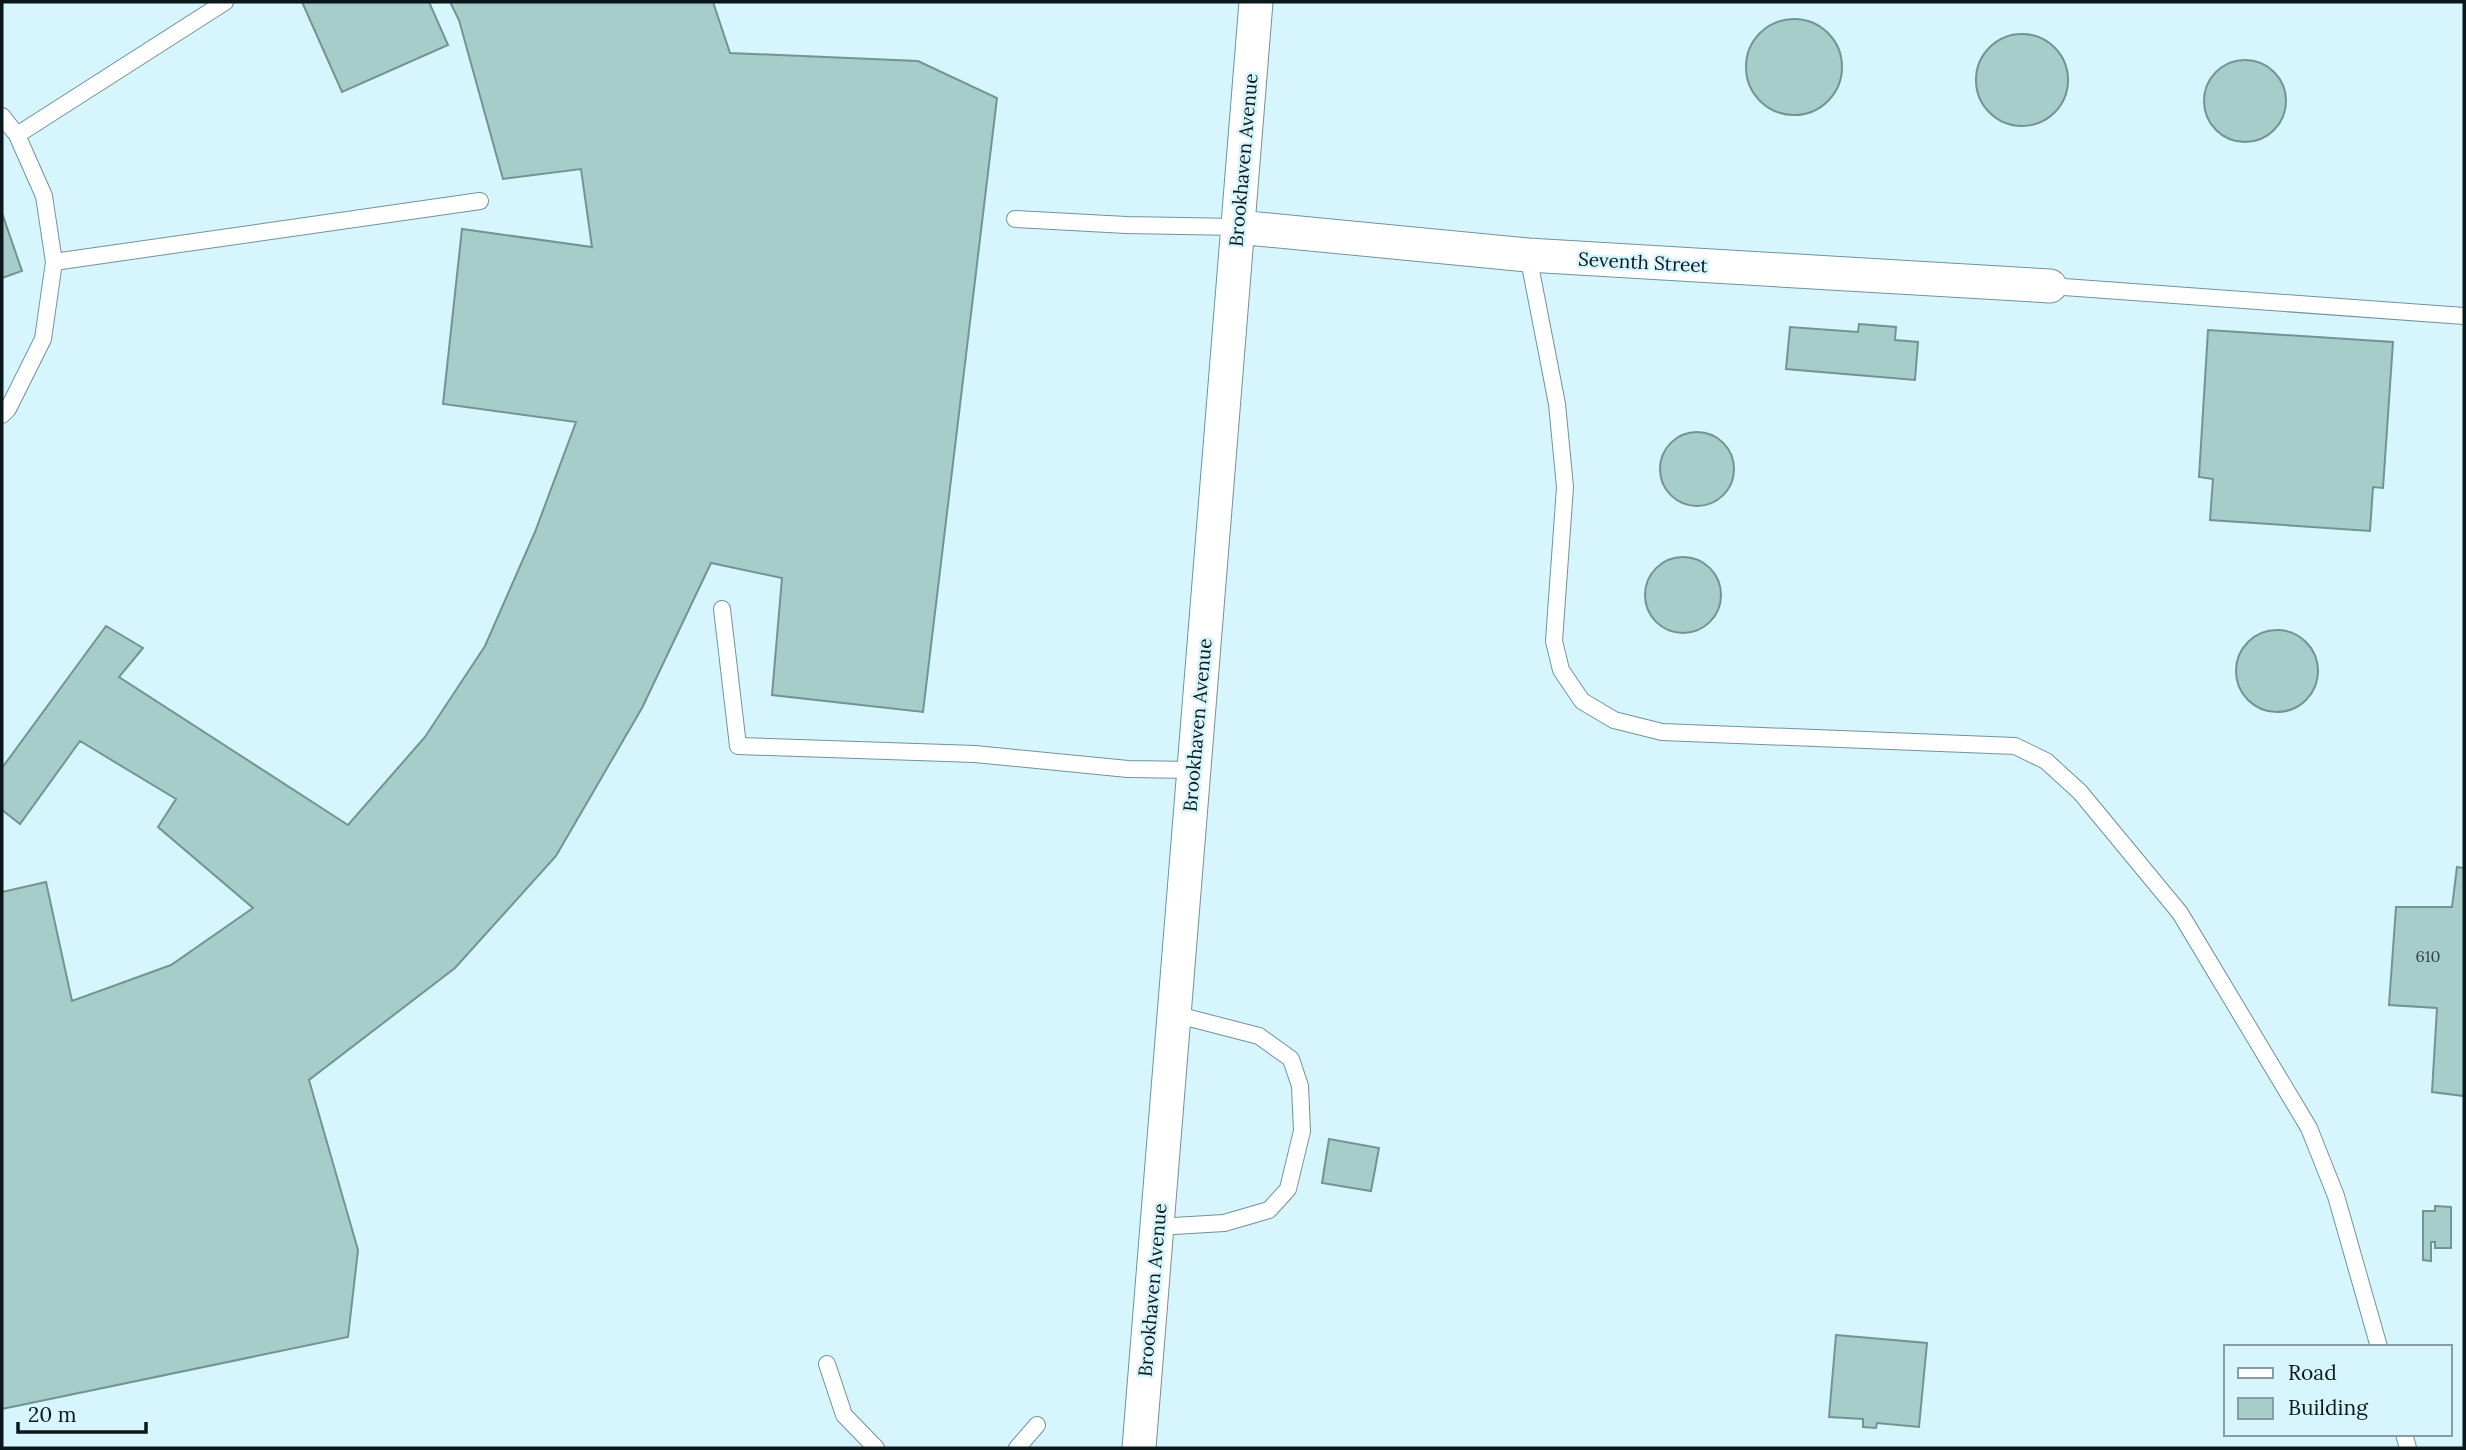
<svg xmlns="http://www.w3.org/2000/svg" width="2466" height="1450" font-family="Lora,serif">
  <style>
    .building { fill: #a7cdcb; stroke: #709593; stroke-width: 2 }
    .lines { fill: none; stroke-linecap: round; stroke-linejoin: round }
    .service-casing { stroke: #70939b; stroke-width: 18 }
    .minor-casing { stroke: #70939b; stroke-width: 35 }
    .service { stroke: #fff; stroke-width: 16 }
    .minor { stroke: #fff; stroke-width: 33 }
    .labels { text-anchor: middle; stroke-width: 5; stroke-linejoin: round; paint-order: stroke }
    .number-label { font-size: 16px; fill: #314547 }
    .street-label { font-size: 19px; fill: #0a181b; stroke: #d7f5fc }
  </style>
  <rect width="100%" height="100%" fill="#d7f5fc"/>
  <path class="building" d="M302 2H429L448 45 342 92Z
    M450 2H713L730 53 918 61 997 98 923 712 772 695 782 578 711 563 642 708 556 856 455 968 309 1080 358 1250 348 1337 2 1409V892L46 882 72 1001 171 965 253 908 158 827 176 799 80 741 20 824 2 810V768L106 626 143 648 119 677 348 825 425 737 485 646 535 532 576 422 443 404 462 229 592 247 581 169 503 179 459 20Z
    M1746 67a48 48 0 1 1 96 0a48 48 0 1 1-96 0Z
    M1976 80a46 46 0 1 1 92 0a46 46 0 1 1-92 0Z
    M2204 101a41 41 0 1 1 82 0a41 41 0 1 1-82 0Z
    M2 213 22 271 2 278Z
    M1859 324 1896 327 1895 340 1918 342 1915 380 1786 369 1790 327 1858 332Z
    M2208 330 2393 342 2383 488 2373 487 2370 531 2210 520 2213 479 2199 477Z
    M1660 469a37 37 0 1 1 74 0a37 37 0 1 1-74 0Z
    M1645 595a38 38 0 1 1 76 0a38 38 0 1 1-76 0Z
    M2236 671a41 41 0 1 1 82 0a41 41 0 1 1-82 0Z
    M2457 867 2464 868V1096L2432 1092 2437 1008 2389 1005 2396 907H2452Z
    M1329 1139 1379 1148 1371 1191 1322 1183Z
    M2435 1206 2451 1207V1248H2435V1242H2431V1261L2423 1260V1211H2435Z
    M1836 1335 1927 1343 1919 1427 1877 1423 1876 1428 1863 1427V1419L1829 1417Z"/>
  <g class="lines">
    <defs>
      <path id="service" d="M2 116 17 135 44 196 54 262 43 339 8 409 2 415
        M17 135 225 2
        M1015 219 1126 225 1237 227
        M1528 255 1557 404 1565 487 1554 641 1561 670 1582 701 1614 720 1662 732 2015 746 2046 761 2080 792 2180 913 2309 1128 2336 1196 2379 1347
        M54 262 480 201
        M2050 286 2464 316
        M722 609 738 746 975 754 1128 769 1194 770
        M1157 1227 1224 1223 1269 1210 1288 1189 1302 1131 1300 1086 1291 1059 1259 1036 1174 1014
        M827 1364 844 1415 876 1448
        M2404 1434 2408 1448
        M1017 1448 1037 1425"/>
      <path id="minor" d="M1237 227 1528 255 2050 286
        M1139 1448 1256 2"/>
    </defs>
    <use href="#service" class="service-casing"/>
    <use href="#minor" class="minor-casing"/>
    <use href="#service" class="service"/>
    <use href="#minor" class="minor"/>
  </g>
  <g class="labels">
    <g class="number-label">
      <text x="2428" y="962">610</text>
    </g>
    <g class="street-label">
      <text transform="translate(1243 160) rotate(-85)" y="7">Brookhaven Avenue</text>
      <text transform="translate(1643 262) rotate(3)" y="7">Seventh Street</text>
      <text transform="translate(1197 725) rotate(-85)" y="7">Brookhaven Avenue</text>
      <text transform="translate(1152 1290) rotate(-85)" y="7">Brookhaven Avenue</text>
    </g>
  </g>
  <rect width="2466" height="1450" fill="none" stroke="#0a181b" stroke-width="7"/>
  <rect x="2224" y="1345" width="228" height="91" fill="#d7f5fc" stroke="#859da2" stroke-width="2"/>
  <rect x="2238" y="1368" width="35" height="10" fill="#ffffff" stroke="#859da2" stroke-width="2"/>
  <text x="2288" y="1380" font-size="21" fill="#0a181b">Road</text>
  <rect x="2238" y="1398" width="35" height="21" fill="#a7cdcb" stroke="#859da2" stroke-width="2"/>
  <text x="2288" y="1415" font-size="21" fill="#0a181b">Building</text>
  <path d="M18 1422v10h128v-10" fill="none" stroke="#0a181b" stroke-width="3.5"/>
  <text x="28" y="1422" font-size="21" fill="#0a181b" stroke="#d7f5fc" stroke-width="5" paint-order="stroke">20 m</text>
</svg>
